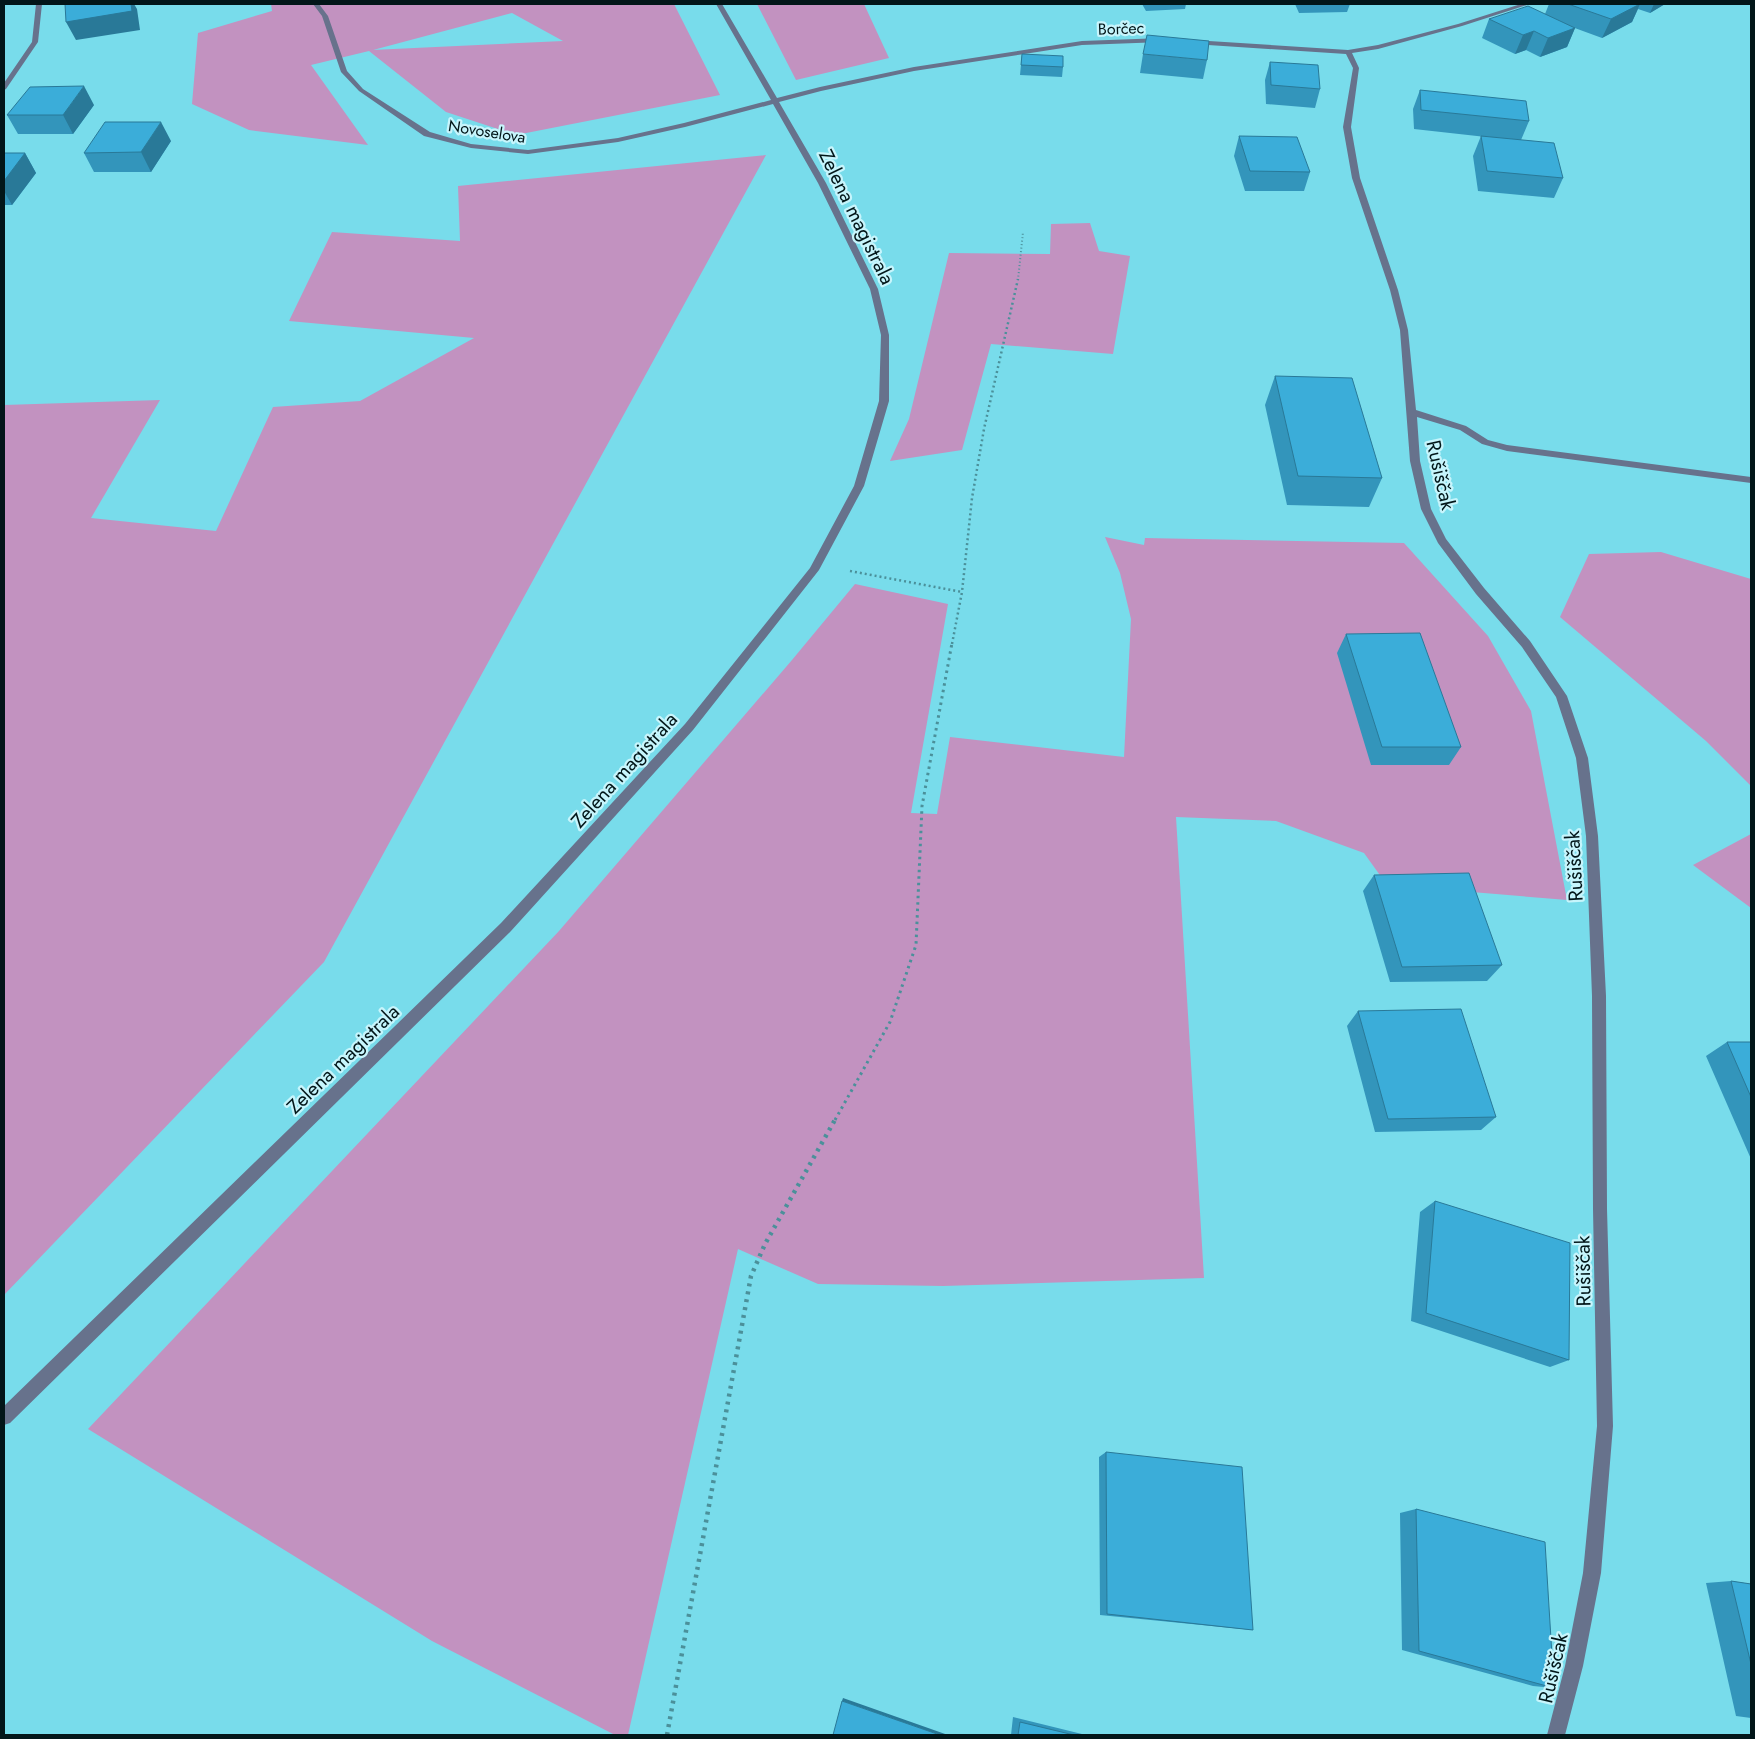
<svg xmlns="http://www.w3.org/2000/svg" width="1755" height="1739" font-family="Jost,sans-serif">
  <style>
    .green { fill: #c292c0; fill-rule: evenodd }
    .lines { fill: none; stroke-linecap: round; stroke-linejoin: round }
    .path-far3 { stroke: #4b909a; stroke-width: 2; stroke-dasharray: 1 2.5; stroke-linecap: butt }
    .path-far2 { stroke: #4b909a; stroke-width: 2.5; stroke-dasharray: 2 3; stroke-linecap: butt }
    .path-far1 { stroke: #4b909a; stroke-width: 3; stroke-dasharray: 2.5 4; stroke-linecap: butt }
    .path { stroke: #4b909a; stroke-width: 4.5; stroke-dasharray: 3 5; stroke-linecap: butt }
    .minor { fill: #67728c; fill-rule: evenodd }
    .wall { fill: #3395bb }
    .shaded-wall { fill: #297998 }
    .building { fill: #3badd9; stroke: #297998 }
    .labels { text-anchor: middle; stroke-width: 4.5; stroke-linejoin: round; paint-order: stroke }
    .far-street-label { font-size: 16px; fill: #021619; stroke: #c7f5fc }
    .street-label { font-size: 20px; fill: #021619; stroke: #c7f5fc }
  </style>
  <rect width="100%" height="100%" fill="#78dceb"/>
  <path class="green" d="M271 4H674L720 95 516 135 446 112 369 51 311 65 368 145 249 130 192 104 198 33 272 11ZM512 13 563 41 372 50H373Z
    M757 4H864L889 58 796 80Z
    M766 155 324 962 4 1295V405L160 400 91 518 216 531 273 407 360 401 474 338 289 321 332 232 460 241 458 186Z
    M1090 223 1099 251 1130 256 1113 354 991 344 962 450 890 461 909 419 949 253 1050 254 1051 224Z
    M1105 537 1144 545 1145 538 1404 543 1488 636 1531 711 1567 900 1387 885 1364 853 1276 821 1176 817 1204 1278 943 1286 818 1284 738 1249 628 1735H615L432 1641 88 1429 559 931 792 660 855 584 948 604 911 813 937 814 950 737 1124 757 1131 619 1120 573Z
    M1661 552 1751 579V786L1706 741 1560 617 1589 554Z
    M1751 834V908L1693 865Z"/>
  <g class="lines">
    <path class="path-far3" d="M1018 280 1023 232"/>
    <path class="path-far2" d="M850 571 962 592
      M952 644 962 592 972 498 984 429 1018 279"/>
    <path class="path-far1" d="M835 1120 890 1022 916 945 922 806 952 643"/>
    <path class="path" d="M667 1735 751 1276 765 1244 836 1118"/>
    <path class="minor" d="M36 4H42L38 42 6 89 4 90V83L32 42Z
      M313 4H319L328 16 347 71 363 89 430 132 471 144 528 150 618 138 684 123 771 100 716 4H722L777 98 820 87 914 67 1082 41 1163 38 1166 40 1163 42 1082 45 914 71 821 91 779 102 826 183 878 289 889 335V401L864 486 819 570 693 730 511 931 10 1423 4 1425V1406L501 923 685 724 810 568 854 486 879 401 881 335 870 289 818 183 773 104 685 127 618 142 528 154 471 148 424 136 359 91 341 72 322 16Z
      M1521 4H1530L1462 26 1378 49 1352 53 1359 68 1351 127 1360 178 1398 290 1408 330 1416 410 1466 426 1488 440 1507 445 1751 477V483L1507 451 1482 444 1460 430 1417 417 1420 461 1431 509 1446 539 1484 588 1530 641 1567 696 1588 758 1598 836 1606 996 1607 1209 1613 1426 1601 1573 1583 1666 1565 1735H1547L1565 1666 1583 1573 1597 1426 1593 1209 1592 996 1586 836 1576 758 1556 697 1522 647 1476 594 1438 543 1421 509 1410 461 1400 330 1390 290 1352 178 1343 127 1353 68 1346 54 1193 44 1190 42 1193 40 1348 50 1378 45 1458 24Z"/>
  </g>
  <path class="wall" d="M1142 4H1186L1185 9 1146 11Z
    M1295 4H1350L1347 12 1299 13Z
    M1549 4H1665L1650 13 1638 9 1632 22 1602 38 1572 27 1575 28 1567 47 1540 57 1526 50 1515 54 1482 38 1489 19 1545 14Z
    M1022 54 1063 67 1062 77 1020 75Z
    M1143 54 1207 60 1203 79 1140 73Z
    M1270 62 1320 89 1315 108 1266 104 1265 80Z
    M1420 90 1529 121 1521 140 1563 178 1554 198 1478 191 1473 156 1481 136 1486 137 1414 129 1413 109Z
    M94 105 73 134H18L7 115Z
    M1239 136 1310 172 1304 191H1245L1234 156Z
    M171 141 151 172H94L84 153Z
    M4 153H25L36 173 12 205H4Z
    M1275 376 1382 478 1369 507 1287 505 1265 405Z
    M1346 634 1461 747 1449 765H1371L1337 653Z
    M1374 875 1502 965 1487 981 1390 982 1363 891Z
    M1358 1011 1496 1117 1481 1130 1375 1132 1347 1026Z
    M1727 1042H1751V1159L1706 1056Z
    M1435 1201 1569 1360 1550 1367 1411 1321 1420 1212Z
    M1106 1452 1253 1630 1242 1629 1100 1615 1099 1457Z
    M1416 1509 1554 1688 1533 1686 1402 1650 1400 1513Z
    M1731 1581 1751 1584V1718L1736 1716 1706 1583Z
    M1013 1717 1086 1735H1011Z"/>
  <path class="shaded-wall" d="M131 4H134L137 9 140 30 76 40 66 22Z
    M1640 4 1632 22 1602 38 1611 19Z
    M1654 4H1665L1650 13Z
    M1575 28 1567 47 1540 57 1548 38Z
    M1534 31 1526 50 1515 54 1523 35Z
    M84 86 94 105 73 134 63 115Z
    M161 122 171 141 151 172 141 152Z
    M25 153 36 173 12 205 4 191V181Z
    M843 1698 948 1735H940L842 1701Z"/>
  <path class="building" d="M65 4H131L132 11 66 22Z
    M1568 4H1640L1611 19Z
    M1528 6 1575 28 1548 38 1534 31 1523 35 1489 19Z
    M1147 35 1209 41 1207 60 1143 54Z
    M1022 54 1063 56V67L1021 65Z
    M1270 62 1318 65 1320 89 1271 85Z
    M84 86 63 115H7L30 87Z
    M1420 90 1526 101 1529 121 1421 110Z
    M105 122H161L141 152 84 153Z
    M1239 136 1297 137 1310 172 1250 171Z
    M1481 136 1554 143 1563 178 1487 171Z
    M4 153H25L4 181Z
    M1275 376 1352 378 1382 478 1298 476Z
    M1420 633 1461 747H1382L1346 634Z
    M1469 873 1502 965 1402 967 1374 875Z
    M1461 1009 1496 1117 1388 1119 1358 1011Z
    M1727 1042H1751V1097Z
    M1435 1201 1570 1243 1569 1360 1426 1313Z
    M1106 1452 1242 1467 1253 1630 1107 1614Z
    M1416 1509 1545 1542 1554 1688 1419 1651Z
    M1731 1581 1751 1584V1664Z
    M842 1701 940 1735H833Z
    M1020 1722 1074 1735H1018Z"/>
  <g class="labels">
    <g class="far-street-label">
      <text transform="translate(1121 28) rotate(-2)" y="6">Borčec</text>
      <text transform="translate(487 131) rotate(9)" y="6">Novoselova</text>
    </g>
    <g class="street-label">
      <text transform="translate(857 217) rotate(64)" y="7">Zelena magistrala</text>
      <text transform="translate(1441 475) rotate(77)" y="7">Rušiščak</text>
      <text transform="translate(624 770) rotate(-48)" y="7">Zelena magistrala</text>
      <text transform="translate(1574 866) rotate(-93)" y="7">Rušiščak</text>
      <text transform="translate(343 1059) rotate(-44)" y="7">Zelena magistrala</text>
      <text transform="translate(1583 1271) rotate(-91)" y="7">Rušiščak</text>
      <text transform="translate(1553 1668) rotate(-77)" y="7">Rušiščak</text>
    </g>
  </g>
  <rect width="1755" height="1739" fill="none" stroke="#021619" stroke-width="10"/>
</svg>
